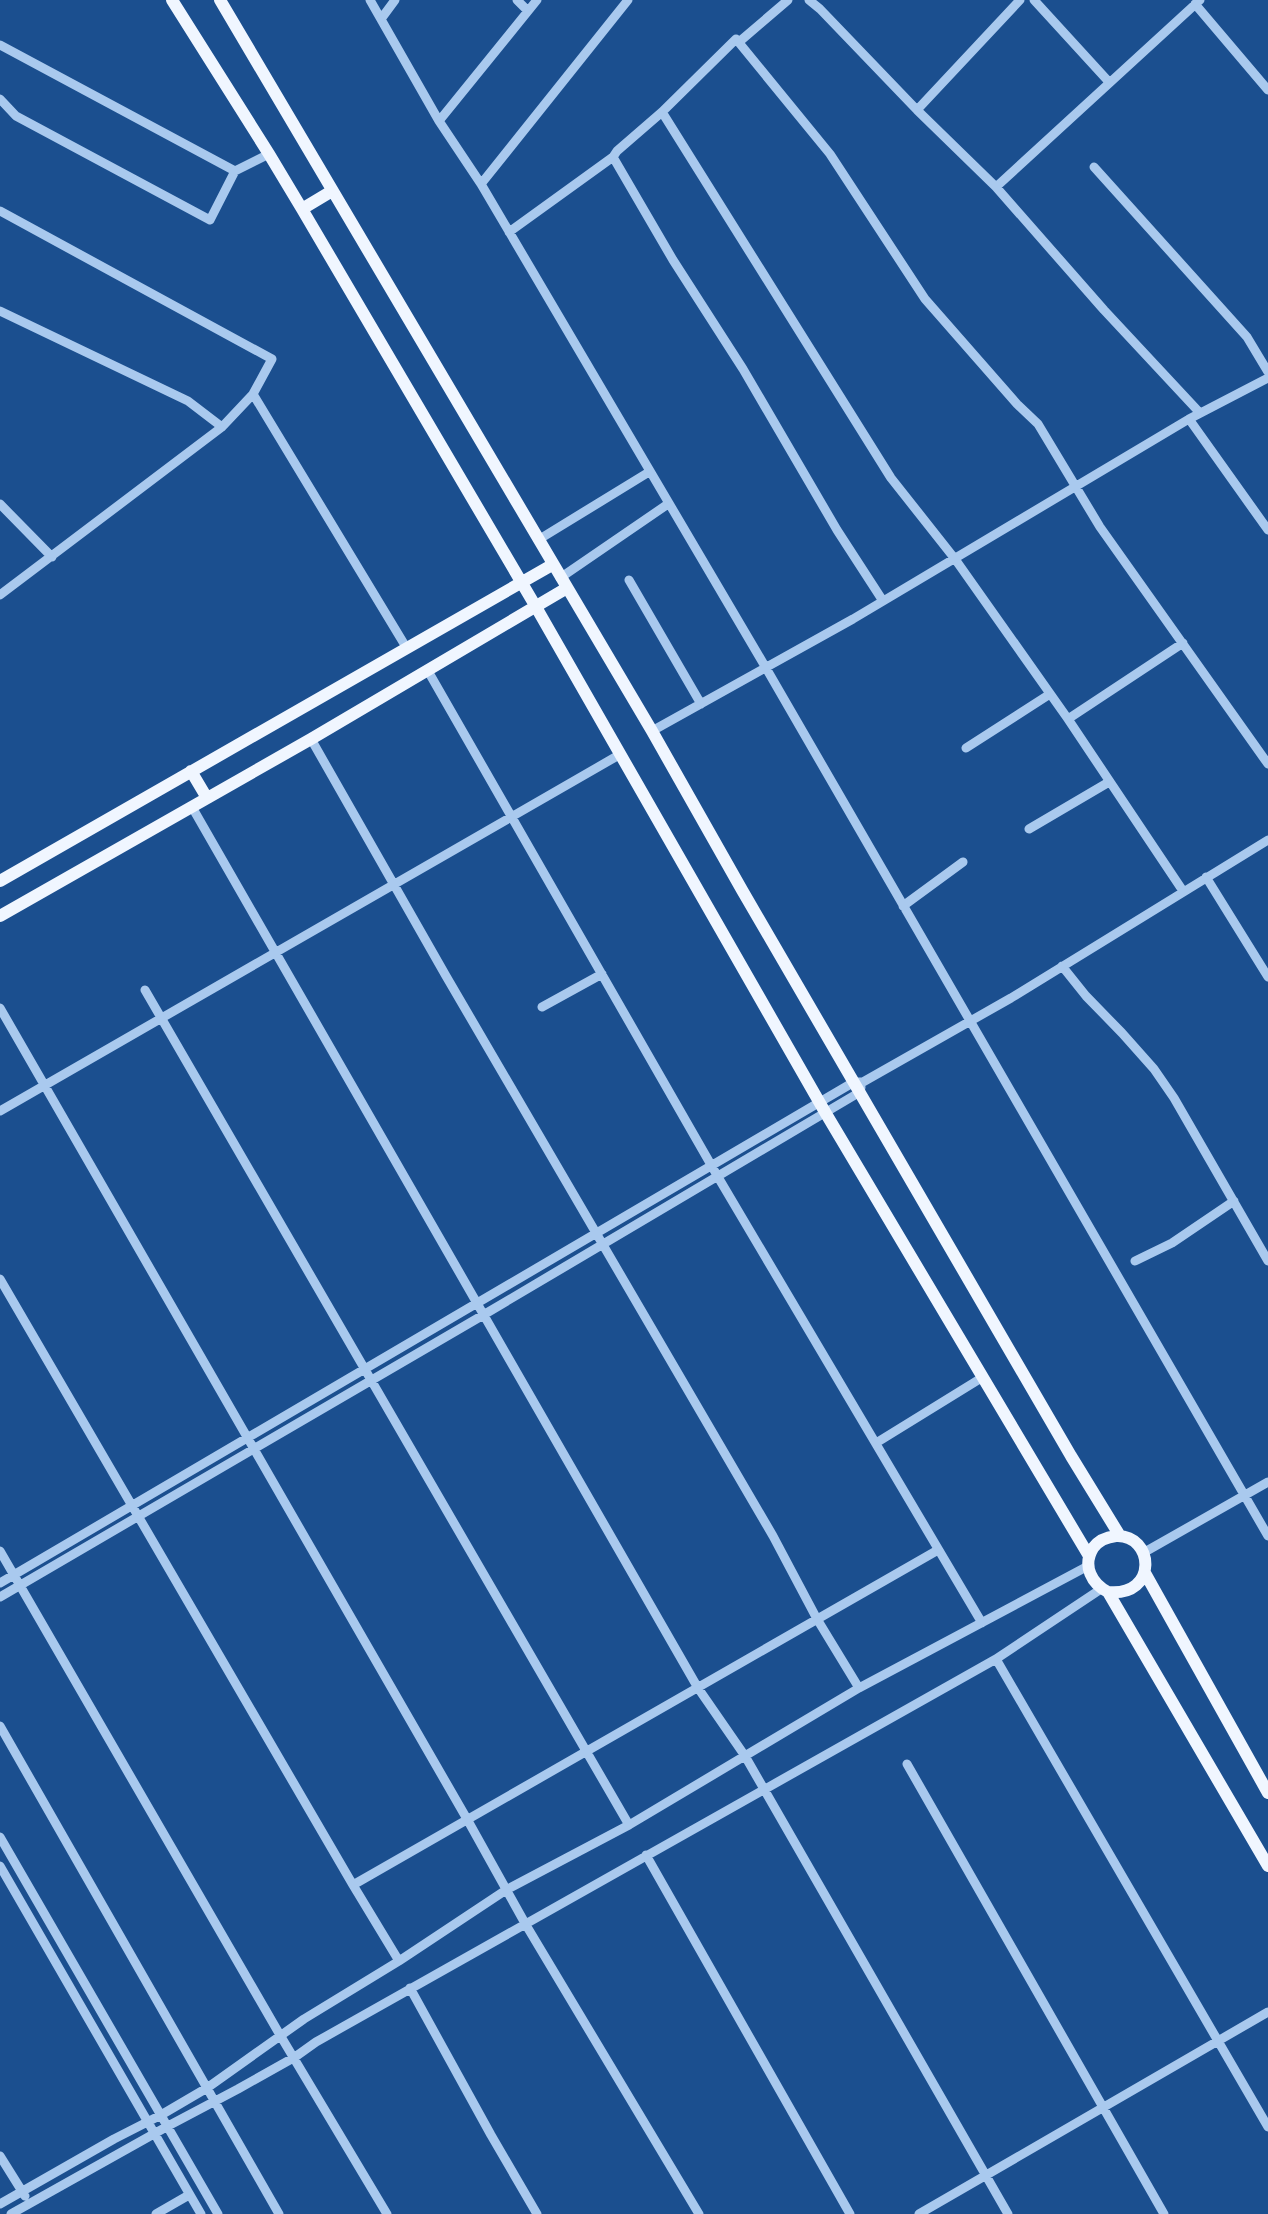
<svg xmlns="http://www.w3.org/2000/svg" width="1268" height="2214" font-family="Figtree,sans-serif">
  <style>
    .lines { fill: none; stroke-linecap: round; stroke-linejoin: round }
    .minor { stroke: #a9c9ee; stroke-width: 9 }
    .major { stroke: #f0f6ff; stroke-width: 12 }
  </style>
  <rect width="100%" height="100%" fill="#1b4f8f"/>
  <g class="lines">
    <path class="minor" d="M370 0 439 121 481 184 766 668 1268 1536
      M517 0 528 11
      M809 0 820 9 917 110 996 187 1104 310 1200 413
      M1034 0 1109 82
      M1195 4 1268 90
      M381 19 395 0
      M739 42 788 0
      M0 45 235 171 269 154
      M0 99 16 116 210 220 235 171
      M917 110 1020 0
      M662 112 891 478 955 559 1068 719 1183 891
      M439 121 537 0
      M613 157 673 260 743 369 837 530 883 601
      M1094 167 1247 337 1268 372
      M481 184 628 0
      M996 187 1200 0
      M0 211 272 359 253 394
      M509 232 613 157 617 151 662 112 736 39 830 154 925 299 1017 404 1038 424 1100 527 1268 764
      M0 311 188 401 222 427
      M1189 419 1268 530
      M0 504 52 557
      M538 540 649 472
      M560 578 668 504
      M629 580 701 704
      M0 595 222 427 253 394 406 647
      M428 671 718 1177 982 1623
      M1068 719 1183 643
      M652 731 853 619 1189 419 1268 378
      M311 739 446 976 773 1536 817 1619 859 1688
      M966 748 1050 694
      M192 807 698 1688 745 1756 1008 2214
      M1029 829 1109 782
      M1206 877 1268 977
      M903 906 963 862
      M1062 966 1086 996 1122 1033 1154 1069 1174 1098 1268 1261
      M145 990 629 1825
      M542 1007 602 974
      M0 1008 467 1819 526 1925 699 2214
      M0 1111 619 755
      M1135 1261 1172 1243 1234 1201
      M0 1279 353 1885 399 1961
      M876 1443 983 1377
      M0 1551 280 2035 387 2214
      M1143 1553 1268 1482
      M0 1583C286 1418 569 1248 854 1082H863L1011 998 1268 840
      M0 1597 485 1314 860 1092 861 1087
      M996 1659 1268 2127
      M0 1726 279 2214
      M907 1764 1164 2214
      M0 1837 218 2214
      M646 1855 850 2214
      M0 1866 201 2214
      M353 1885 938 1550
      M410 1988 491 2135 537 2214
      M0 2156 25 2196
      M0 2204 114 2139 161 2115 207 2088 304 2019 399 1961 506 1890 629 1825 859 1688 1088 1566
      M11 2214 168 2126 238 2089 295 2057 316 2042 996 1659 1101 1589
      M156 2214 189 2195
      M919 2214 1268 2012"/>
    <path class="major" d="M172 0 269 154 302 209 536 607 825 1112 1089 1556
      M220 0 652 731 742 890 1071 1456 1120 1536
      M302 209 332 191
      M191 771 207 798
      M0 881 552 565
      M0 916 311 739 567 588
      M1145 1573 1268 1793
      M1108 1592C1159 1597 1154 1534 1116 1536 1107 1537 1098 1541 1093 1548 1082 1566 1092 1584 1108 1592L1268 1866"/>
  </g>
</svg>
